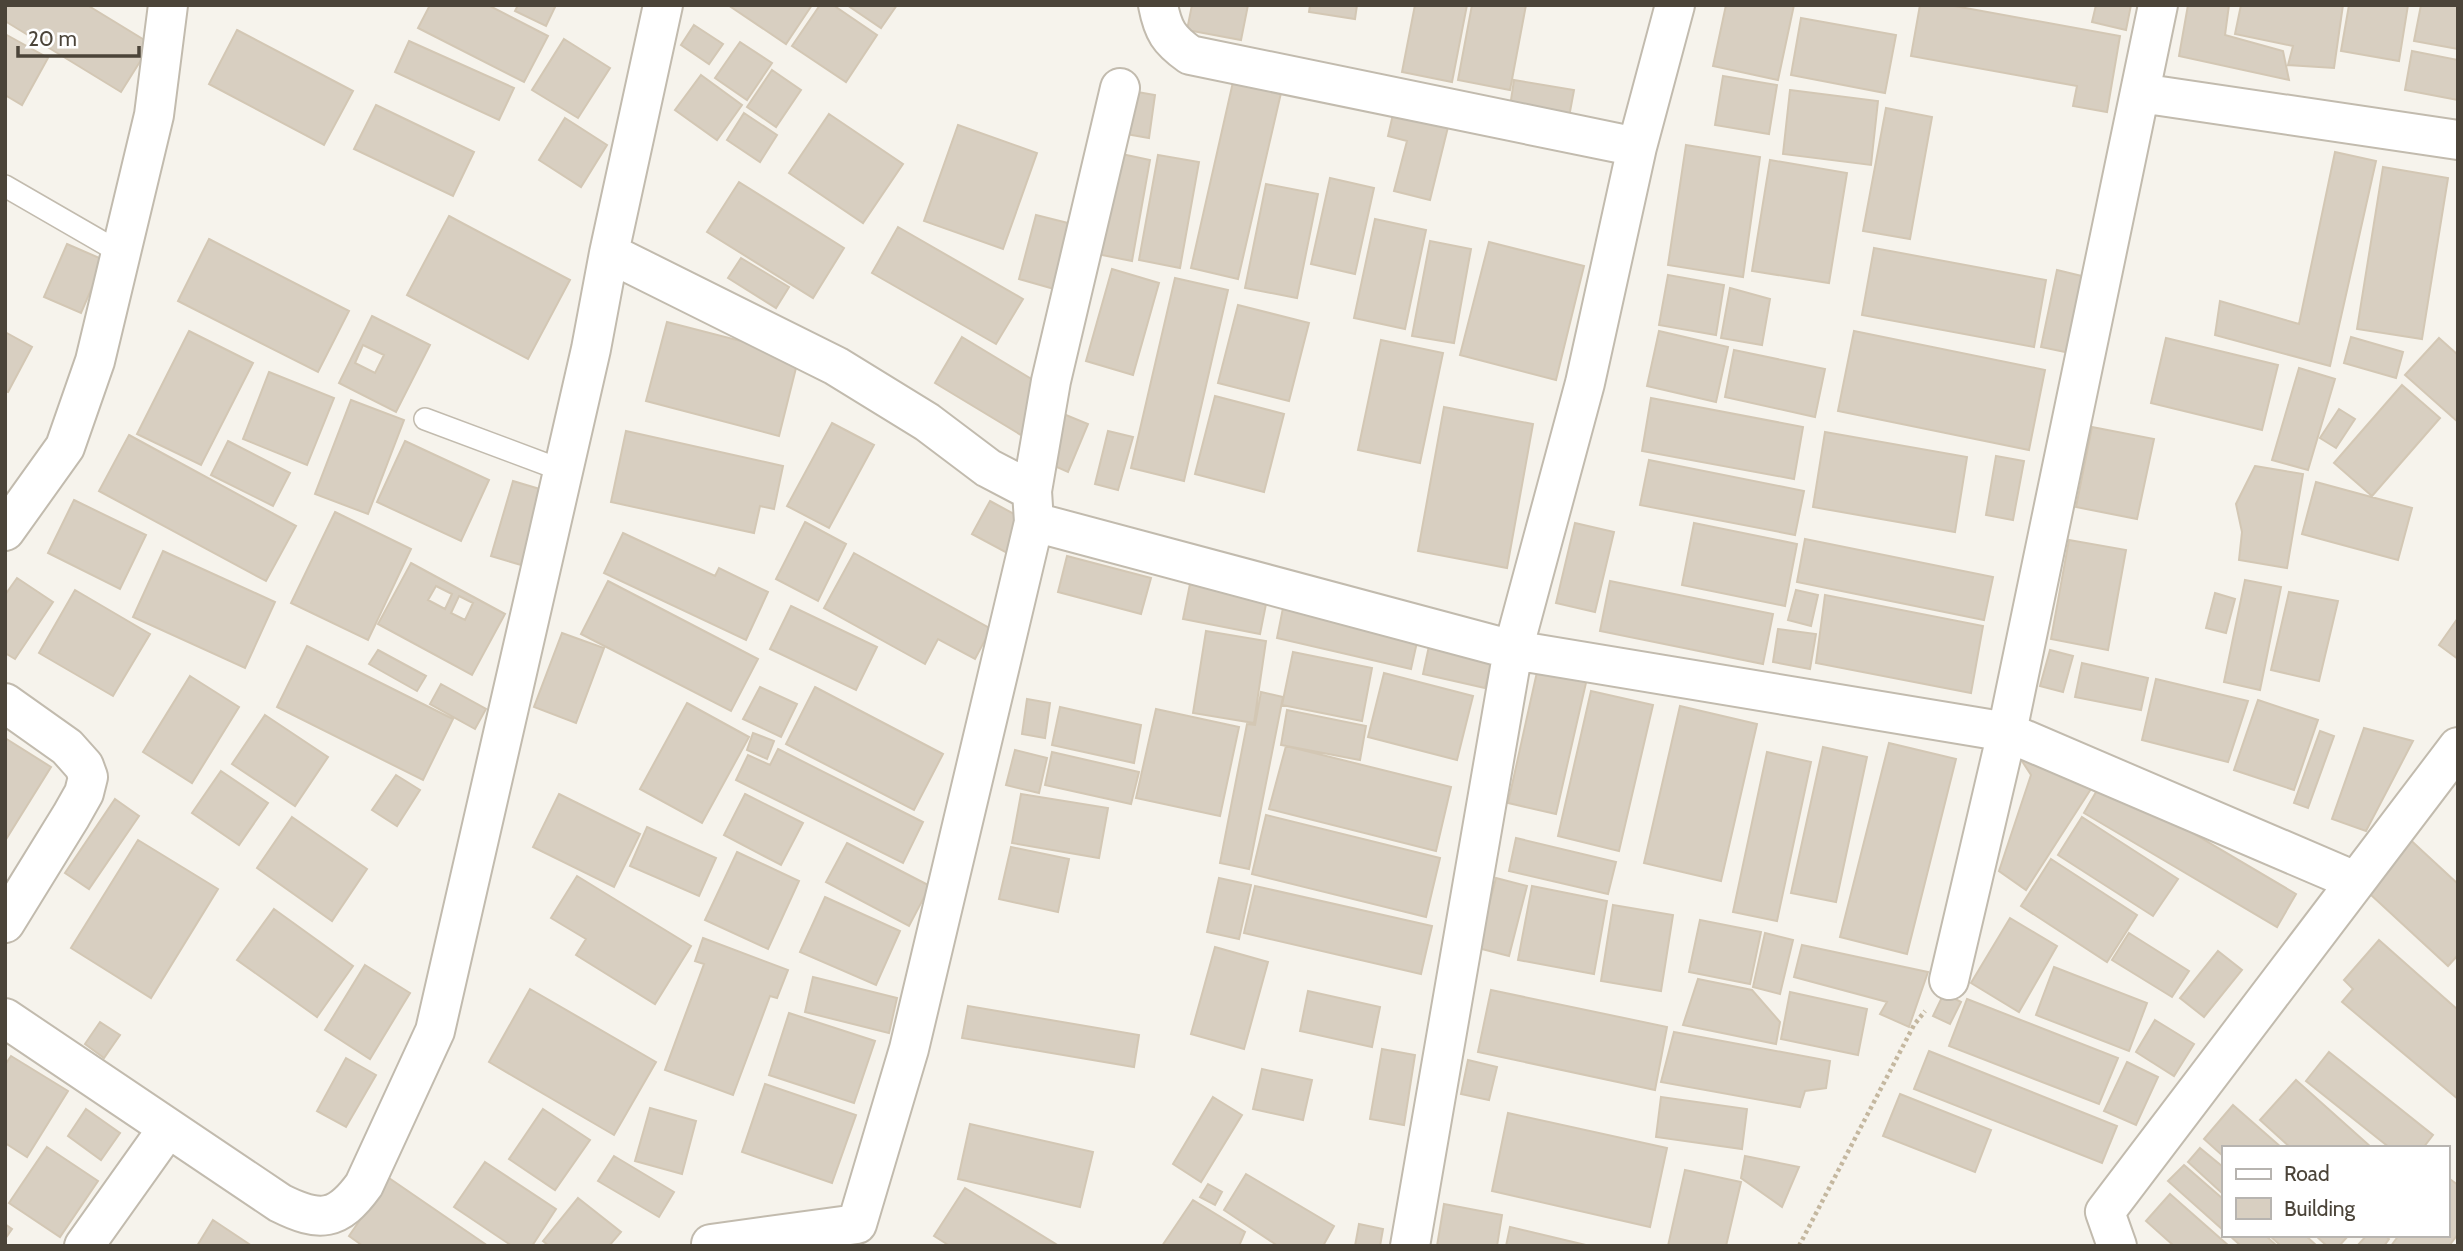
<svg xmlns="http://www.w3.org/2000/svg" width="2463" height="1251" font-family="Cabin,sans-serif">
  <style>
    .building { fill: #d8cfc1; stroke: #d3c7b4; stroke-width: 2; fill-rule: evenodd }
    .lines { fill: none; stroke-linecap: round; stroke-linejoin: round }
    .service-casing { stroke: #c2bbae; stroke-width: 24 }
    .minor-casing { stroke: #c2bbae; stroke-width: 42 }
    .path { stroke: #c4b79f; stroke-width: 4.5; stroke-dasharray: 3.5 3.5; stroke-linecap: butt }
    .service { stroke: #fff; stroke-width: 21 }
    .minor { stroke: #fff; stroke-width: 38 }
  </style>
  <rect width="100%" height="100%" fill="#f6f3ec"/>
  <path class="building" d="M5 5H87L151 44 121 92 5 21Z
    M430 5H488L548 36 524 82 418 28Z
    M518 5H556L546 26 515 11Z
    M728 5H812L786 44Z
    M820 5H833L877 35 846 82 792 46Z
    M847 5H897L881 28Z
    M1192 5H1248L1241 40 1187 30Z
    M1310 5H1357L1355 19 1309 12Z
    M1415 5H1467L1452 82 1402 72Z
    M1472 5H1526L1510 90 1458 80Z
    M1726 5H1794L1778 80 1713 66Z
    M1920 5H1949L2120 36 2107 112 2073 106 2077 86 1911 56Z
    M2096 5H2131L2126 30 2092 22Z
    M2188 5H2229L2225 35 2283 51 2289 80 2179 56Z
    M2241 5H2343L2334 68 2288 65 2293 46 2235 34Z
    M2349 5H2408L2399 61 2341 51Z
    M2421 5H2458V49L2414 41Z
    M1801 18 1896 35 1885 93 1791 75Z
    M694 25 723 44 709 64 681 45Z
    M237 30 353 91 324 145 209 84Z
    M5 34 48 58 22 105 5 95Z
    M564 39 610 68 578 118 532 90Z
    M409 41 514 88 499 120 395 72Z
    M740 42 772 63 747 100 715 78Z
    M2412 51 2458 60V100L2405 90Z
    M772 70 801 90 776 127 747 107Z
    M701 75 742 105 717 140 675 110Z
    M1723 76 1777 85 1769 134 1715 125Z
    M1514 80 1574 90 1569 117 1510 107Z
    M1233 82 1281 93 1238 279 1191 268Z
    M1126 90 1155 95 1149 138 1120 133Z
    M1790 90 1878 101 1871 165 1783 154Z
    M376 105 474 152 453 196 354 149Z
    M1886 108 1932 117 1910 239 1863 231Z
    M1394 110 1449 123 1430 200 1394 191 1407 141 1388 136Z
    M744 113 777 135 760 162 727 140Z
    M829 114 903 164 863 223 789 173Z
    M565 118 607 145 581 187 539 160Z
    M958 125 1037 153 1003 249 924 221Z
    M1686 145 1760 157 1743 277 1668 265Z
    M2335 152 2376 161 2330 366 2215 335 2220 301 2299 324Z
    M1117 153 1150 160 1132 261 1097 254Z
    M1158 155 1199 162 1180 268 1139 260Z
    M1770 160 1847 173 1829 283 1752 271Z
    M2383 167 2448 178 2422 339 2357 329Z
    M1330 178 1374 188 1355 274 1311 264Z
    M739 182 844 248 813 298 707 232Z
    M1266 184 1318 194 1297 298 1245 288Z
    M1036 215 1072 224 1054 289 1019 279Z
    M449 216 570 280 528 359 407 295Z
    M1375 219 1426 230 1405 329 1354 318Z
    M898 227 1023 299 996 344 872 273Z
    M209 239 349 311 318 372 178 301Z
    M1430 241 1471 249 1454 343 1412 336Z
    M1489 242 1584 266 1556 380 1460 355Z
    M67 244 104 260 81 313 44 297Z
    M1874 248 2046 280 2034 347 1862 315Z
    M741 258 789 287 776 308 728 278Z
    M1112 269 1159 283 1133 375 1086 361Z
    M2057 270 2086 277 2070 353 2041 347Z
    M1668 275 1724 285 1716 335 1659 325Z
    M1175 278 1228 290 1184 481 1131 468Z
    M1730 288 1770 299 1762 345 1721 338Z
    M1238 305 1309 323 1289 401 1218 383Z
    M372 316 430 345 396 412 339 383ZM363 345 384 355 375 373 355 363Z
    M667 322 799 356 779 436 646 401Z
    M189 331 253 363 201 465 137 434Z
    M1659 331 1728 347 1716 402 1647 386Z
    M1854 331 2045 370 2029 450 1838 411Z
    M5 332 32 347 8 392 5 391Z
    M962 337 1048 389 1021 435 935 383Z
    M2351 337 2403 352 2396 378 2344 363Z
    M2166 338 2278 365 2262 430 2151 403Z
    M2439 338 2458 355V422L2405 375Z
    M1381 340 1443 353 1420 463 1358 450Z
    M1734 350 1825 369 1815 417 1725 397Z
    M2299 368 2335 379 2308 470 2272 460Z
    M269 372 334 398 307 465 243 439Z
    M2402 385 2440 418 2372 496 2334 463Z
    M1215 396 1284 414 1264 492 1195 474Z
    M1651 398 1803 427 1794 479 1642 451Z
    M351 400 404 420 368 514 315 494Z
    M1444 407 1533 424 1507 568 1418 551Z
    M2339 409 2355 419 2336 448 2320 438Z
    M1061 413 1088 424 1068 472 1041 460Z
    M832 423 874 445 829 528 787 506Z
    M2092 427 2154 439 2137 519 2076 507Z
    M626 431 783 466 774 509 760 506 754 533 611 502Z
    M1108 431 1133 437 1118 490 1095 484Z
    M1825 432 1967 457 1955 532 1813 507Z
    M129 435 296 526 266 581 99 491Z
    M228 441 290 473 273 506 211 475Z
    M405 441 489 480 461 541 377 502Z
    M1996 456 2024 461 2013 520 1986 515Z
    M1649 460 1804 491 1795 535 1640 505Z
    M2255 466 2303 474 2287 568 2239 560 2242 532 2236 504Z
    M513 481 543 490 521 565 491 556Z
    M2316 482 2412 508 2398 560 2302 534Z
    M74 500 146 535 120 589 48 553Z
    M990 501 1027 521 1009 554 972 534Z
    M335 512 411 549 368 640 291 603Z
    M805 522 846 544 818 601 776 579Z
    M1575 523 1614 532 1595 612 1556 603Z
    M1694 523 1797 544 1785 606 1682 585Z
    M623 533 715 576 719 568 768 592 746 640 604 573Z
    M1805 539 1993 577 1984 620 1797 582Z
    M2069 540 2126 550 2108 650 2051 639Z
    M163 551 275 602 245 668 133 617Z
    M854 553 991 629 975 659 938 639 925 664 824 608Z
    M1067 556 1151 578 1141 614 1058 592Z
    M411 563 505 614 472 675 378 624ZM436 586 452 594 445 609 428 600ZM459 596 473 603 465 620 451 613Z
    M17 578 53 602 15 659 5 653V595Z
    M2245 580 2281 587 2260 690 2224 682Z
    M608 581 758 659 731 711 581 634Z
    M1610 581 1773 614 1763 664 1600 631Z
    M1190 584 1267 599 1260 634 1183 619Z
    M75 590 150 634 113 696 39 653Z
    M1796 590 1818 595 1811 626 1788 620Z
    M2289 592 2338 601 2319 681 2271 670Z
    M2215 593 2235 599 2226 633 2206 628Z
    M1825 595 1983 626 1971 693 1816 663Z
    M1284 603 1419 633 1411 669 1277 638Z
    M791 606 877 647 856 690 770 649Z
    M2458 618V659L2439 645Z
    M1778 629 1816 634 1810 669 1773 662Z
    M1206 631 1266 641 1254 723 1193 713Z
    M562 633 604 648 576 723 534 707Z
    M307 646 453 719 423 780 277 707Z
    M1429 646 1492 661 1485 688 1423 674Z
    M378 650 426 676 417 691 369 664Z
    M2050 650 2073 656 2063 692 2040 686Z
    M1293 652 1372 668 1362 721 1282 705Z
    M1539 663 1588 674 1556 814 1508 803Z
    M2082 663 2148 678 2141 710 2075 697Z
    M1384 673 1473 696 1457 760 1368 737Z
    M190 676 239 707 192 783 143 752Z
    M2156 679 2248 701 2228 762 2142 740Z
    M441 684 486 709 475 729 430 704Z
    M760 687 797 704 781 737 743 719Z
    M815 687 943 754 914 810 786 744Z
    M1591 691 1653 705 1619 851 1558 836Z
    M1261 692 1283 697 1249 869 1220 863 1247 724 1255 725Z
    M1027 699 1050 703 1045 738 1022 734Z
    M2258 700 2318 720 2294 790 2234 770Z
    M687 703 749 737 702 823 640 789Z
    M1680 706 1757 724 1721 881 1644 863Z
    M1060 707 1141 725 1134 763 1052 745Z
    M1156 709 1239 727 1220 816 1136 798Z
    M1287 710 1366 726 1360 760 1281 745Z
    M265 715 328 757 295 806 232 764Z
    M2364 728 2413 741 2366 831 2332 819Z
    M2320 731 2334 736 2308 808 2294 803Z
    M753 733 774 741 767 759 747 750Z
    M5 738 51 767 5 841Z
    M1889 743 1956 759 1907 954 1840 937Z
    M1286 746 1451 787 1436 851 1269 809Z
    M1823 747 1867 757 1836 902 1791 893Z
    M778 749 923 822 903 863 736 780 748 755 770 765Z
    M1015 750 1047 758 1039 793 1006 785Z
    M1052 752 1139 772 1131 804 1045 785Z
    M1767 752 1811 762 1777 921 1733 912Z
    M2020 758 2100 775 2026 890 1999 871 2031 775Z
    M221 771 268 803 239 845 192 813Z
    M396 775 420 790 397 826 372 810Z
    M2103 780 2296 894 2277 927 2084 813Z
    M559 794 640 834 614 887 533 847Z
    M745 794 803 823 781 865 724 835Z
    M1021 794 1108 808 1099 858 1012 843Z
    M115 799 139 816 89 889 65 873Z
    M1266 815 1440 858 1426 917 1252 874Z
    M292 817 367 869 332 921 257 868Z
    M2082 817 2178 879 2153 916 2058 855Z
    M647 827 716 858 699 896 630 866Z
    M2404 834 2458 884V955L2448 966 2358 883Z
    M1516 838 1616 862 1608 894 1509 871Z
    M138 840 218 889 151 998 71 948Z
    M847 843 930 886 909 926 826 882Z
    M1011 847 1069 859 1058 912 999 899Z
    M737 852 799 881 768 949 705 920Z
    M2051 859 2137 915 2107 962 2021 906Z
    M577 876 691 946 655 1004 576 955 586 939 551 918Z
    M1219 878 1251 885 1239 939 1207 932Z
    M1496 878 1527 886 1509 956 1478 948Z
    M1255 886 1432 926 1421 974 1244 933Z
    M1532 886 1607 901 1594 974 1518 960Z
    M825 897 900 931 876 985 800 952Z
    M1613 905 1673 915 1661 991 1601 981Z
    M274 909 353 966 317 1017 237 960Z
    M2010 918 2057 946 2019 1012 1971 983Z
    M1700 920 1761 932 1750 984 1689 972Z
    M1765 933 1793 940 1780 994 1753 987Z
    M2129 933 2189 971 2172 997 2112 960Z
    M703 938 788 970 777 998 770 996 733 1095 665 1070 704 964 695 961Z
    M2379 940 2458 1010V1099L2342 1002 2353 989 2344 980Z
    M1802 945 1928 972 1909 1027 1880 1014 1887 1002 1794 977Z
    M1215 947 1268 962 1244 1049 1191 1034Z
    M2218 951 2242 970 2204 1017 2180 998Z
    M365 965 410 993 370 1059 325 1030Z
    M2054 967 2147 1003 2129 1051 2036 1015Z
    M813 977 897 998 889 1033 805 1012Z
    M1698 979 1752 990 1780 1022 1776 1044 1683 1025Z
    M530 989 656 1062 614 1135 489 1062Z
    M1491 990 1667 1027 1655 1090 1478 1052Z
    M1308 991 1380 1007 1372 1047 1300 1031Z
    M1790 992 1867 1009 1858 1055 1781 1039Z
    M1944 993 1961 1002 1950 1024 1933 1016Z
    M1967 999 2118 1058 2099 1104 1949 1046Z
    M968 1006 1139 1035 1134 1067 962 1038Z
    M789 1013 875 1041 854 1103 769 1075Z
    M2155 1020 2194 1044 2174 1076 2136 1052Z
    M100 1022 120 1035 104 1058 85 1044Z
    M1674 1032 1830 1061 1826 1088 1805 1091 1800 1107 1661 1082Z
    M1382 1049 1415 1055 1404 1125 1370 1119Z
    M1929 1051 2117 1126 2102 1163 1914 1089Z
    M2329 1052 2433 1135 2423 1148H2390L2306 1081Z
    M11 1056 68 1091 27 1157 5 1143V1065Z
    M346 1058 376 1075 346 1127 317 1111Z
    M1468 1060 1497 1067 1489 1100 1461 1094Z
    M2127 1062 2158 1077 2136 1125 2104 1111Z
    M1262 1069 1312 1080 1303 1120 1253 1109Z
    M2296 1080 2372 1148H2291L2260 1120Z
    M765 1084 856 1115 832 1183 742 1152Z
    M1900 1094 1991 1130 1975 1172 1883 1136Z
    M1213 1097 1242 1115 1201 1182 1173 1164Z
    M1661 1097 1747 1109 1742 1149 1656 1137Z
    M2233 1105 2282 1148H2223V1156L2204 1139Z
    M650 1108 696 1121 682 1174 635 1161Z
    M86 1109 120 1133 101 1160 68 1136Z
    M543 1109 590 1140 555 1190 509 1159Z
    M1508 1113 1667 1148 1650 1227 1492 1191Z
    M970 1124 1093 1152 1080 1207 958 1179Z
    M47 1147 98 1181 60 1237 9 1203Z
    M2200 1148 2223 1167V1194L2188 1162Z
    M614 1156 674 1192 659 1217 598 1181Z
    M1745 1156 1799 1167 1782 1207 1741 1178Z
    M485 1162 556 1209 532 1246H512L454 1207Z
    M2184 1165 2223 1199V1230L2168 1181Z
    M1685 1170 1741 1182 1726 1246H1668Z
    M1246 1174 1334 1226 1323 1246H1278L1224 1210Z
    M2447 1177 2458 1185V1234L2449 1246H2391L2399 1235H2447Z
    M389 1178 488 1246H363L349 1236Z
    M1208 1184 1222 1192 1215 1205 1200 1197Z
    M965 1188 1059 1246H950L934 1236Z
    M2170 1194 2229 1246H2174L2146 1221Z
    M578 1198 621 1232 609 1246H549L543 1241Z
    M1193 1200 1245 1232 1239 1246H1162Z
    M1444 1204 1502 1215 1497 1246H1437Z
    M213 1220 252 1246H197Z
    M5 1224 12 1229 5 1239Z
    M1359 1224 1383 1229 1380 1246H1355Z
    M1510 1227 1590 1246H1506Z
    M2229 1235H2265L2277 1246H2241Z
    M2269 1235H2305L2317 1246H2281Z
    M2315 1235H2349L2339 1246H2327Z
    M2367 1235H2385L2389 1239 2384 1246H2357Z"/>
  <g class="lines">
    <defs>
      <path id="service" d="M5 186 121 253
        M425 419 564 471"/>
      <path id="minor" d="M1158 5C1163 31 1169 40 1190 55L1637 147
        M2140 93 2458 140
        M609 253 836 366 927 422 988 468 1032 491
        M1034 522 1513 650 2007 732 2355 881
        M5 531 65 447 95 361 154 115 168 5
        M5 703 67 747 84 766 88 777 84 793 71 816 5 923
        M1949 980 2007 732 2158 5
        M5 1018 280 1203C320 1223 338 1221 364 1185L435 1031 591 349 609 253 663 5
        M711 1244 857 1224 909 1049 1034 522 1032 491 1051 381 1120 88
        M84 1246 168 1128
        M1410 1246 1513 650 1585 383 1637 147 1675 5
        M2117 1246 2105 1212 2458 747"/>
    </defs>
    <use href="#service" class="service-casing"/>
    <use href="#minor" class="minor-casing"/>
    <path class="path" d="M1799 1246 1914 1025 1925 1011"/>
    <use href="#service" class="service"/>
    <use href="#minor" class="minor"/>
  </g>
  <rect width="2463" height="1251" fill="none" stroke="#4b4439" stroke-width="14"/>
  <rect x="2222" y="1146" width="228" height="91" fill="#ffffff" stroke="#b7b4b0" stroke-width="2"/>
  <rect x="2236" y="1169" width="35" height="10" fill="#ffffff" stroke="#b7b4b0" stroke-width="2"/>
  <text x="2284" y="1181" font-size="21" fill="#4b4439">Road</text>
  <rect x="2236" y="1198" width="35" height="21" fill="#d8cfc1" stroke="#b7b4b0" stroke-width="2"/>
  <text x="2284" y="1216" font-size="21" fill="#4b4439">Building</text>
  <path d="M18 46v10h121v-10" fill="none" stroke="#4b4439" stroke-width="3.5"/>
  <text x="28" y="46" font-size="21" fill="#4b4439" stroke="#ffffff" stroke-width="5" paint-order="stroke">20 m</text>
</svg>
